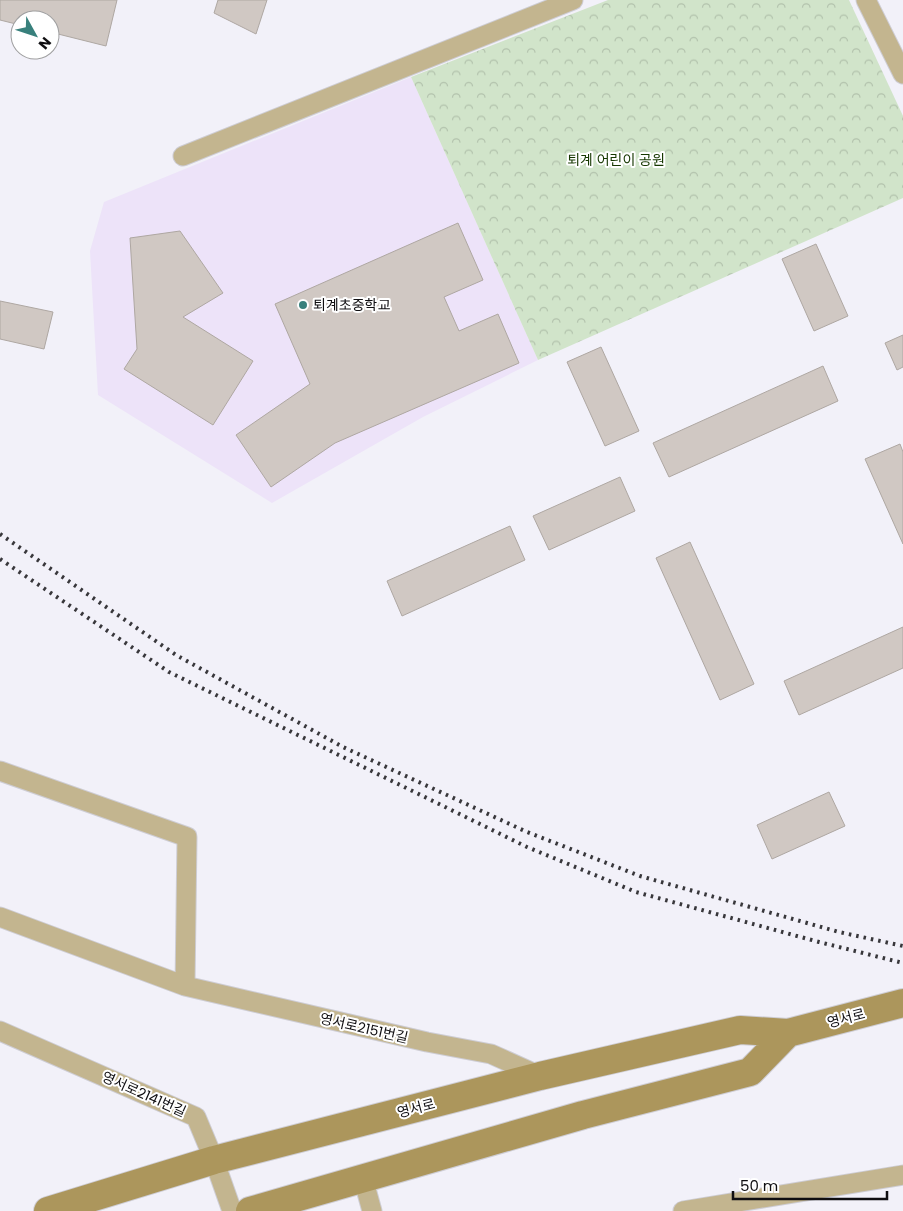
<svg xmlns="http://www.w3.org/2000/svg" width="903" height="1211" font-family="Poppins,'Noto Sans KR',sans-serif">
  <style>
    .education { fill: #ede3f9 }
    .park { fill: url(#park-crowns) }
    .building { fill: #d0c8c3; stroke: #aea7a2 }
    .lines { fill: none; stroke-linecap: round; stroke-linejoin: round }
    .street-casing { stroke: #cecdd4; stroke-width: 21 }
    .secondary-casing { stroke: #cecdd4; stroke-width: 30 }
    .street { stroke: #c3b58f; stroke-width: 19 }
    .secondary { stroke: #ac965c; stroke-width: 28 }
    .rail { stroke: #38373b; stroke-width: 4; stroke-dasharray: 2.5 5; stroke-linecap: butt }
    .poi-dot { fill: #38807c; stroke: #fff; stroke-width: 2 }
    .labels { text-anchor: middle; stroke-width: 4; stroke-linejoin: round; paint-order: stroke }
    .park-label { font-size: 14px; fill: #163801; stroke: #fff }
    .poi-label { font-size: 14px; fill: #0f0e11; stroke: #fff; text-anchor: start }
    .street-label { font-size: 14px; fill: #0f0e11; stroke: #fff }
  </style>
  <defs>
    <pattern id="park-crowns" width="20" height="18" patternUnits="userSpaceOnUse" patternTransform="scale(1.25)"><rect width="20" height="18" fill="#d1e4ca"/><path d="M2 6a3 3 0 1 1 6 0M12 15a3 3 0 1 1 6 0" fill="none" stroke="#b2c2ac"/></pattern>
  </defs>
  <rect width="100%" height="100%" fill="#f2f1f9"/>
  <path class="education" d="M411 77 538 360 423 417 272 503 98 395 90 251 104 202Z"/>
  <path class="park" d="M608 0H849L903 116V198L538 360 411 77Z"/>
  <path class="building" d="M0 0H117L106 46 50 32V20H20V25L0 20Z
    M218 0H267L256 34 214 13Z
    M458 223 483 280 444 297 459 331 498 314 519 363 335 443 271 487 236 435 310 384 275 304Z
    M180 231 223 293 183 317 253 361 213 425 124 369 137 349 130 238Z
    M816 244 848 316 814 331 782 259Z
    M0 301 53 312 44 349 0 339Z
    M903 335V367L897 370 885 343Z
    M601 347 639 431 605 446 567 362Z
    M823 366 838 401 669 477 653 443Z
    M900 444 903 452V544L865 459Z
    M620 477 635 511 549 550 533 516Z
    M510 526 525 560 402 616 387 581Z
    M690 542 754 684 720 700 656 558Z
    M903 627V668L799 715 784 681Z
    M829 792 845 826 772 859 757 825Z"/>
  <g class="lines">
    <defs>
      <path id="street" d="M866 0 903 74
        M183 156 573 0
        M0 771 187 837 185 986
        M0 917 185 986 427 1042 491 1054 540 1076
        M0 1031 196 1117 214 1160 232 1211
        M363 1178 372 1211
        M683 1211 903 1175"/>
      <path id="secondary" d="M48 1211 214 1160 540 1076 740 1030 788 1033 903 1003
        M250 1211 583 1115 750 1072 788 1033"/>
    </defs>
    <use href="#street" class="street-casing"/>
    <use href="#secondary" class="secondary-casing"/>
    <use href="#street" class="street"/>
    <use href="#secondary" class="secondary"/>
    <path class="rail" d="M0 534 176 655 343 747 527 832 640 876 839 932 903 946
      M0 559 169 672 527 847 636 892 819 942 903 963"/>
  </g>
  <circle class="poi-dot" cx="303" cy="305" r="5"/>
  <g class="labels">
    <g class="park-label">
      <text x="616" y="165">퇴계 어린이 공원</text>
    </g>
    <g class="poi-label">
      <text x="313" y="310">퇴계초중학교</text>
    </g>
    <g class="street-label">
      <text transform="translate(846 1018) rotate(-15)" y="5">영서로</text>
      <text transform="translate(364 1028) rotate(13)" y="5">영서로2151번길</text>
      <text transform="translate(144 1094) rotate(24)" y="5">영서로2141번길</text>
      <text transform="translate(416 1108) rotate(-15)" y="5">영서로</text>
    </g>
  </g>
  <g transform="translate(35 35) rotate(130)"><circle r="24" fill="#ffffff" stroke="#9f9fa0"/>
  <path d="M0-4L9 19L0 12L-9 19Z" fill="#38807c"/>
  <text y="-8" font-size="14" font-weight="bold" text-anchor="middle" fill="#0f0e11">N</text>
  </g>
  <path d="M733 1191v8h154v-8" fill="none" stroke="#0f0e11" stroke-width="2.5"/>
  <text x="740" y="1191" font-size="15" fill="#0f0e11" stroke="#ffffff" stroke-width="4" paint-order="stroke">50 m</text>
</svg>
